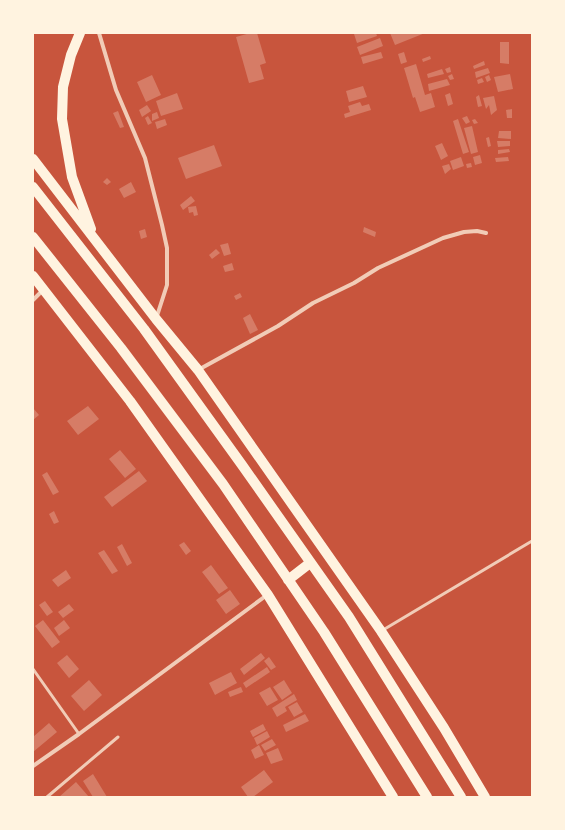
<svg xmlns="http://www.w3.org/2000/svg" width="565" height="830" font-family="'Exo 2',sans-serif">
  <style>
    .building { fill: #d67c66 }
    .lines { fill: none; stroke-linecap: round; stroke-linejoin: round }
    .service { stroke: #f1ccb7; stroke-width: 3 }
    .minor { stroke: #f1ccb7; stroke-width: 4 }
    .primary { stroke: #fff3e0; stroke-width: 10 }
    .trunk { stroke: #fff3e0; stroke-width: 10 }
  </style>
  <rect width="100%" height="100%" fill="#c8553d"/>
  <path class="building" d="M250 33H257L266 63 260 65 264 79 249 83 236 37Z
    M358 33H376L377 36 357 43 354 34Z
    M390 33H425L395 45Z
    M380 38 383 46 360 55 357 47Z
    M500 42H509V64L500 63Z
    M381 52 383 58 363 64 361 57Z
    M404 52 407 62 401 64 398 54Z
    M430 56 431 59 423 62 422 59Z
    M484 61 485 65 474 69 473 66Z
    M416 64 425 95 431 93 435 107 420 112 415 97 413 98 404 68Z
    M450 67 451 72 447 73 445 69Z
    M488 68 490 73 476 78 475 72Z
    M442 69 444 74 428 78 427 74Z
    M452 74 454 79 450 80 448 76Z
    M510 74 513 89 498 92 494 77Z
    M152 75 161 95 146 102 137 82Z
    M489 75 491 80 487 82 485 77Z
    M482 78 484 82 478 84 477 80Z
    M447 79 450 85 429 91 428 84Z
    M363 86 367 97 349 102 346 91Z
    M177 93 183 109 161 116 156 101Z
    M450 93 453 104 448 106 445 95Z
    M479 95 482 106 478 107 476 97Z
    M494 96 497 110 491 115 489 105 486 109 483 98Z
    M360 102 362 106 369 104 371 110 345 118 344 114 350 112 348 106Z
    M147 105 151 111 142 117 139 110Z
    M512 109V118H507L506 110Z
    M118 111 124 127 120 128 113 113Z
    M157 112 159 118 152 121V114Z
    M148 116 152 123 148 125 145 118Z
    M467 116 470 122 466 124 462 118Z
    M165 119 167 125 157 129 155 122Z
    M458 119 469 152 463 154 453 121Z
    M475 119 478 123 474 124 472 120Z
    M472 126 478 152 471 154 464 128Z
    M499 131H511V139L498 138Z
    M489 137 491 146 488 147 486 138Z
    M497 141H510V146L498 147Z
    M442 143 448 156 441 160 435 146Z
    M214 145 222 166 186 179 178 158Z
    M509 149 510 152 498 154V150Z
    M480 155 482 163 475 165 473 157Z
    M461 157 464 166 453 170 450 161Z
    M508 157 509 161 496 162 495 158Z
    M471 163 472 167 467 168 466 164Z
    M449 164 451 169 445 174 442 166Z
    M107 178 111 182 107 185 103 182Z
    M131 182 136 192 124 198 119 189Z
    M191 196 195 201 183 210 180 205Z
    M196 206 198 215 194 216 193 212 189 213 188 207Z
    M364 227 376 232 375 237 363 232Z
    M145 229 147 237 141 239 139 231Z
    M228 243 231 254 224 256 220 245Z
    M216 249 220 253 212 259 209 255Z
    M232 263 234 270 225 272 223 266Z
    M240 293 242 297 236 300 234 296Z
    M250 314 258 330 250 334 243 318Z
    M88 406 99 419 78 435 67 421Z
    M33 408 39 415 33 420Z
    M120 450 136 469 125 478 109 459Z
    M139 471 147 481 112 507 104 497Z
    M47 472 59 492 53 495 42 475Z
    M54 511 59 522 54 524 49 514Z
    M184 542 191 551 186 555 179 545Z
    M122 544 132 563 127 566 117 547Z
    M104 550 118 571 112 574 98 553Z
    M211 565 228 588 219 594 202 572Z
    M66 570 71 578 58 587 52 580Z
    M230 590 240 604 226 614 216 600Z
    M45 601 53 612 47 616 39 605Z
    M69 604 74 610 63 618 58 612Z
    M43 620 60 642 52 648 35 626Z
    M64 620 70 628 59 636 54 628Z
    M261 653 265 658 244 675 240 669Z
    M67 655 79 669 69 678 57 663Z
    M269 657 276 667 271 670 264 661Z
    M267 667 270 672 246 688 243 683Z
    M231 672 237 683 215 695 209 683Z
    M89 680 102 695 84 711 71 696Z
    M284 680 292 693 282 700 273 687Z
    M241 687 243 692 230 697 228 692Z
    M270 687 278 700 267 706 259 693Z
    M294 694 297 700 285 707 287 711 277 717 272 708Z
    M297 702 303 712 294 717 288 707Z
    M305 714 309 721 286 732 283 725Z
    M49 723 57 732 33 752V737Z
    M263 724 266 730 253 737 250 731Z
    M267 731 270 737 257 745 254 738Z
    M272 739 276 745 265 751 261 745Z
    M259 745 264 755 255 759 251 750Z
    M278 748 283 760 271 764 266 753Z
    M264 770 273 782 253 797H248L241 787Z
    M93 774 107 797H93L83 781Z
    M76 782 89 797H59Z"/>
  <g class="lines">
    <path class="service" d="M383 630 532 541
      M33 669 79 734
      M47 797 118 737"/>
    <path class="minor" d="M99 33 116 90 145 158 162 225 167 248V285L156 319
      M33 300 43 290
      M198 370 278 326 313 303 354 283 378 268 443 238 464 232 477 231 486 233
      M33 766 79 734 267 595"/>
    <path class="primary" d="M80 33 71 55 63 87 62 119 72 177 91 229
      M33 159 156 319 198 370 381 631 444 728 485 797
      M33 276 130 401 268 595 393 797"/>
    <path class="trunk" d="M33 187 144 329 242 465 349 617 461 797
      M33 237 121 348 223 484 324 632 427 797
      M288 580 310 563"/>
  </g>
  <rect width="565" height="830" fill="none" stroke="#fff3e0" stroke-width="68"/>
</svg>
